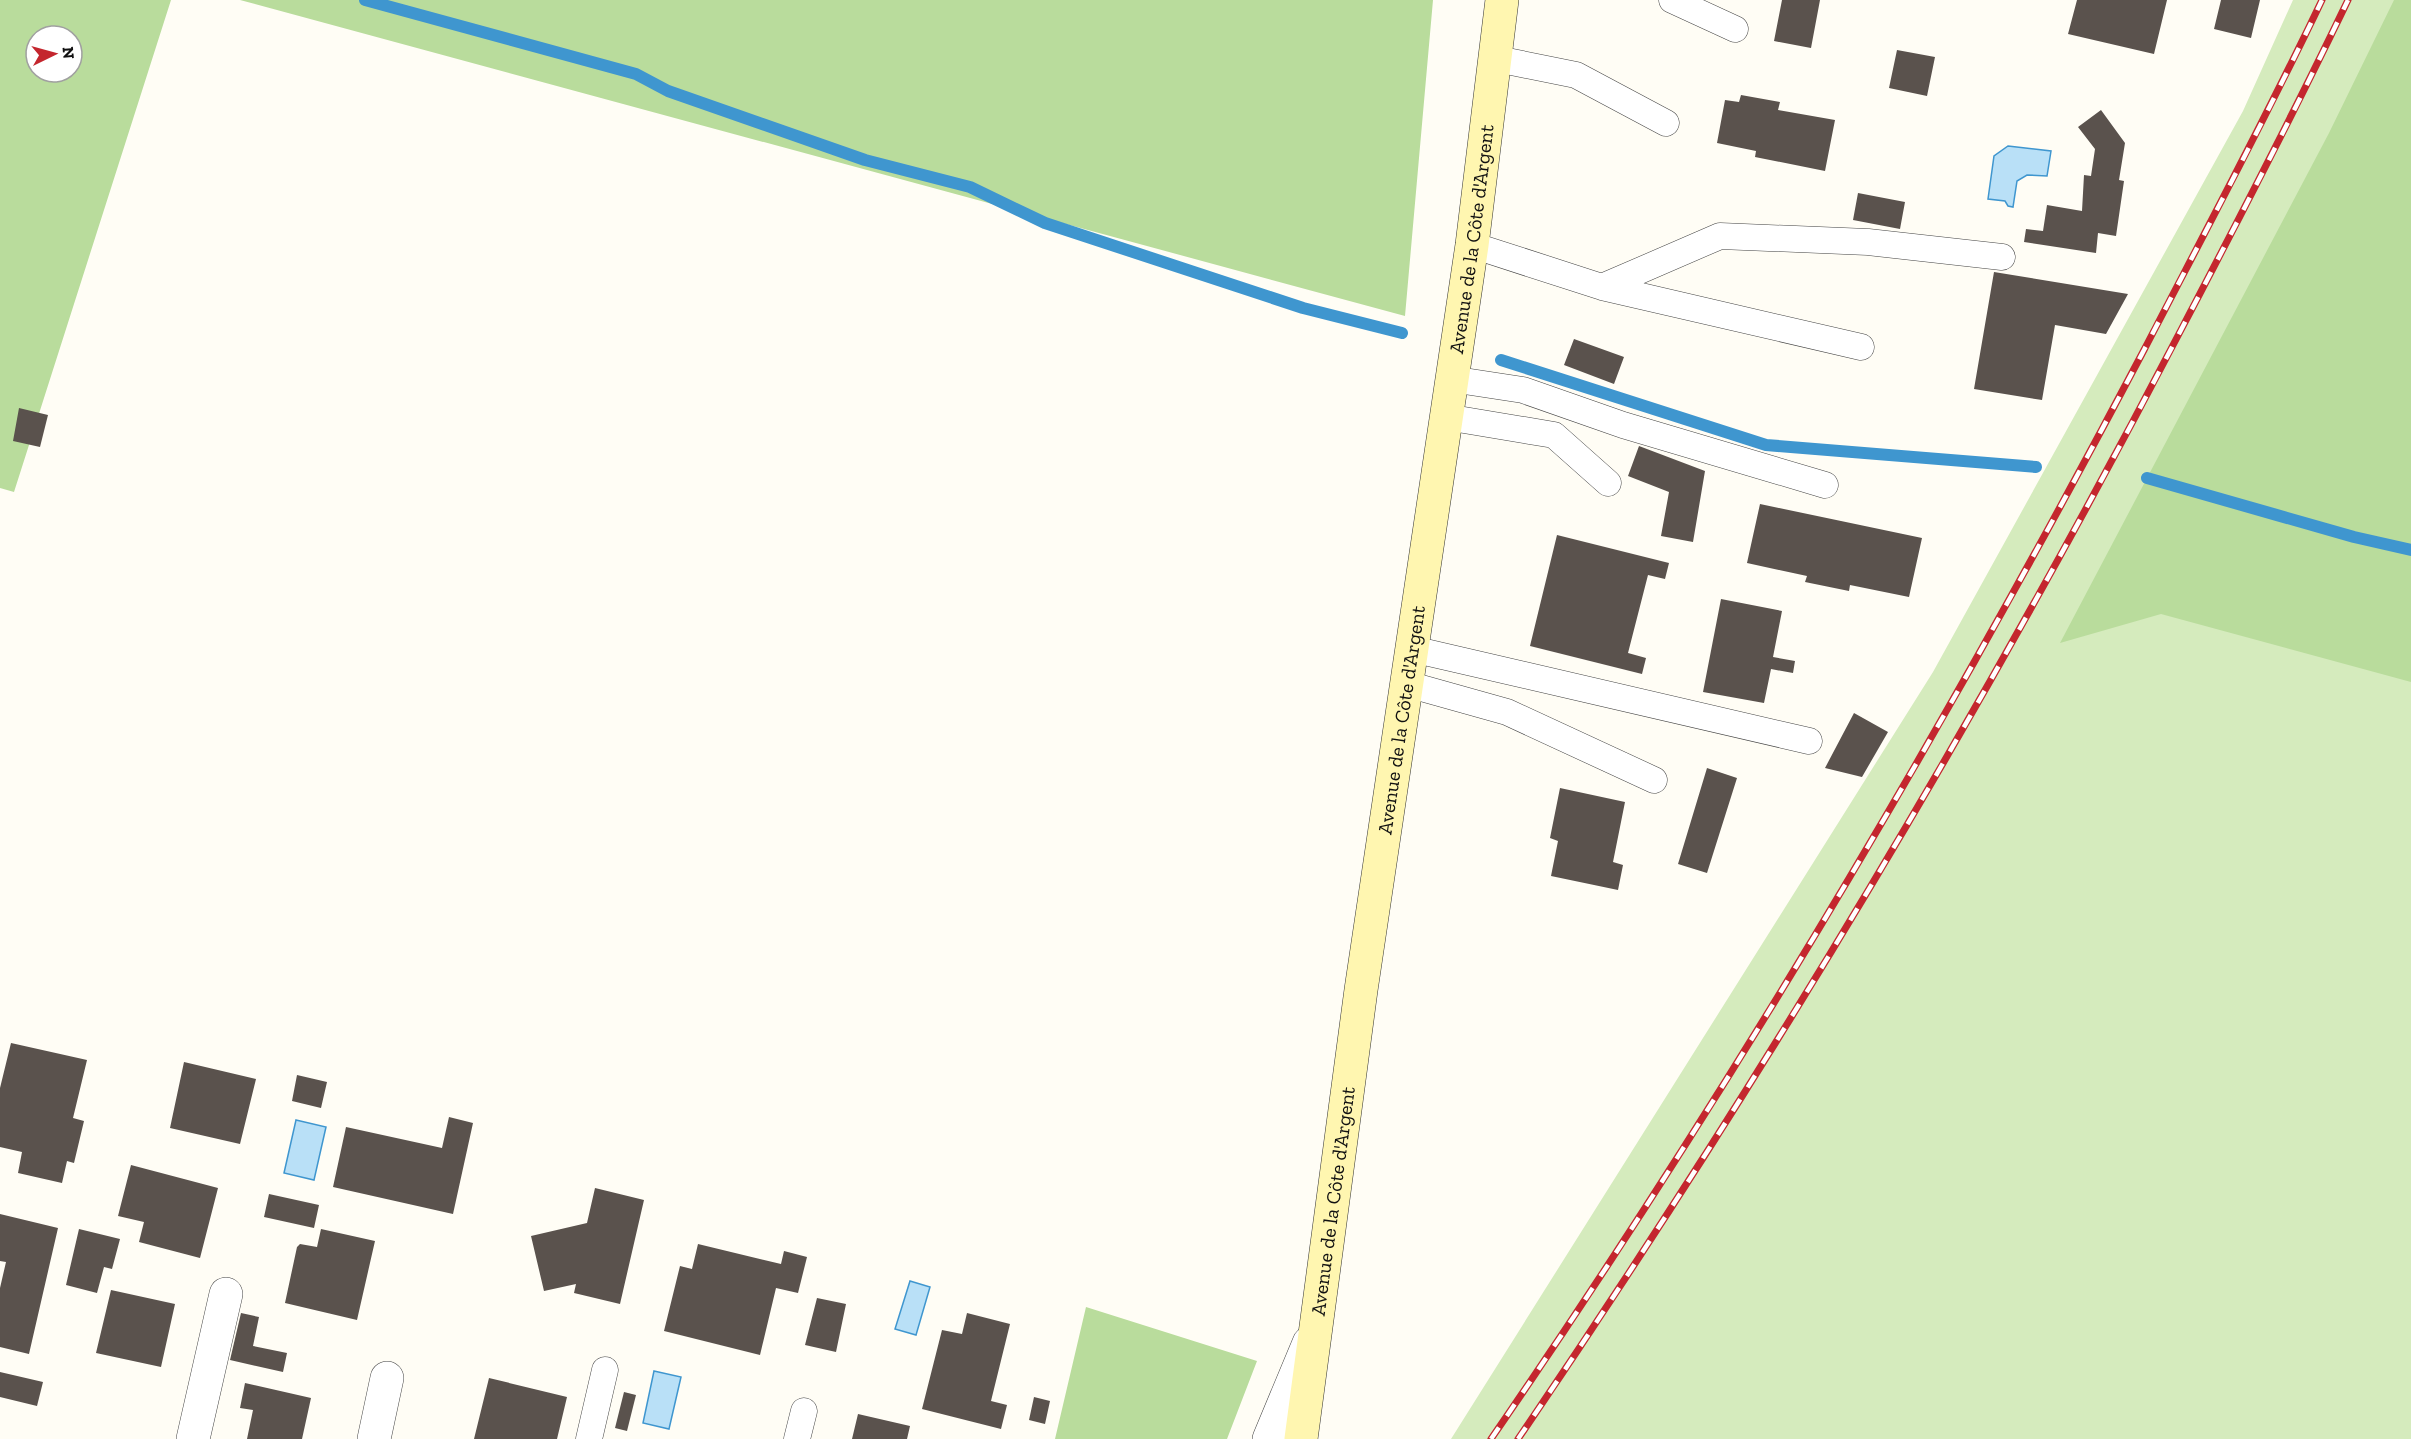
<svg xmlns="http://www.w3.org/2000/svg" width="2411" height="1439" font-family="'Zilla Slab',serif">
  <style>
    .green { fill: #d5ebbd }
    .forest { fill: #b9dc9c; fill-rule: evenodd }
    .water { fill: #b9e0f7; stroke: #3f96cf; stroke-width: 1.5 }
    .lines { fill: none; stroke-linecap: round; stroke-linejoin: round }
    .stream { stroke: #3f96cf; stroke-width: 12 }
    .building { fill: #5a524d }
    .service-casing { stroke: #444; stroke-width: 27 }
    .minor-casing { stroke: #444; stroke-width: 34 }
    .secondary-casing { stroke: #333; stroke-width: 34 }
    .service { stroke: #fff; stroke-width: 26 }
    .minor { stroke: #fff; stroke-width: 33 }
    .secondary { stroke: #fff6b0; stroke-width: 33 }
    .rail-casing { stroke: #c4262e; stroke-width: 7 }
    .rail { stroke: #fff; stroke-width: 4.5; stroke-dasharray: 14; stroke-linecap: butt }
    .labels { text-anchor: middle; stroke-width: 6; stroke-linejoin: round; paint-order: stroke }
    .street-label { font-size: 20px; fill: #111; stroke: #fff }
  </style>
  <rect width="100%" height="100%" fill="#fffdf5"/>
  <path class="green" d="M2293 0H2411V1439H1451L1933 672 2243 111Z"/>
  <path class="forest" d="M0 0H171L14 492 0 488ZM36 36H72V72H36Z
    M240 0H1433L1405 316Z
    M2394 0H2411V682L2161 614 2060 643 2329 133Z
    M1086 1307 1257 1361 1227 1439H1055Z"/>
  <path class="water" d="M2008 146 2051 151 2047 176 2027 175 2017 181 2013 207 2008 206 2005 201 1988 199 1994 156Z
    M296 1120 326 1127 314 1180 284 1173Z
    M910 1281 930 1287 916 1335 895 1329Z
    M654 1371 681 1377 669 1429 643 1423Z"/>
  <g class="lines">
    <path class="stream" d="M365 0 636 74 668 91 865 160 970 187 1045 223 1303 308 1402 333
      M1501 360 1766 445 2036 467
      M2147 478 2354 537 2411 550"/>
  </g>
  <path class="building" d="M1782 0H1820L1811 48 1774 41Z
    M2077 0H2167L2154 54 2068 34Z
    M2221 0H2260L2251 38 2214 29Z
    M1897 50 1935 57 1927 96 1889 88Z
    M1741 95 1780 102 1778 110 1835 120 1825 171 1755 157 1756 151 1717 143 1725 100 1739 102Z
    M2101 110 2125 143 2119 180 2124 181 2116 236 2098 233 2096 253 2024 242 2026 229 2043 231 2047 205 2082 211 2084 175 2091 176 2095 149 2078 127Z
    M1858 193 1905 202 1900 229 1853 220Z
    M1994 272 2128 294 2106 334 2055 325 2042 400 1974 389Z
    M1574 339 1624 357 1614 384 1564 365Z
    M19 408 48 415 40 447 13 441Z
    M1639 446 1705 471 1693 542 1661 536 1669 492 1628 476Z
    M1760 504 1922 538 1909 597 1850 585 1849 591 1805 582 1807 576 1747 563Z
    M1557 535 1669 563 1665 579 1648 575 1628 653 1646 658 1642 674 1530 646Z
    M1721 599 1782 611 1773 657 1795 661 1793 673 1771 669 1764 703 1703 692Z
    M1854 713 1888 732 1862 777 1825 768Z
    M1707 768 1737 778 1707 873 1678 864Z
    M1560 788 1625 802 1613 862 1623 865 1618 890 1551 876 1558 841 1550 838Z
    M11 1043 87 1060 73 1118 84 1121 74 1163 67 1161 62 1183 18 1173 22 1152 0 1147V1088Z
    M184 1062 256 1079 240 1144 170 1128Z
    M297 1075 327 1082 321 1108 292 1101Z
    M449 1117 473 1123 453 1214 333 1187 346 1127 442 1148Z
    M131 1165 218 1188 200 1258 139 1242 144 1222 118 1216Z
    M595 1188 644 1200 620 1304 574 1293 576 1284 544 1291 531 1236 587 1223Z
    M269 1194 319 1205 314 1228 264 1217Z
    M0 1214 58 1228 29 1354 0 1347V1288L6 1262 0 1261Z
    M79 1229 120 1239 112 1269 104 1267 97 1293 66 1285Z
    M321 1229 375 1241 357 1320 285 1303 297 1247 300 1244 317 1247Z
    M698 1244 781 1264 784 1251 807 1257 798 1293 776 1288 760 1355 664 1331 680 1266 692 1269Z
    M111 1290 175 1304 161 1367 96 1353Z
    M817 1298 846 1304 836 1352 805 1345Z
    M241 1313 259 1317 253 1346 287 1353 283 1372 230 1360Z
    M967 1313 1010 1324 991 1401 1007 1405 1001 1429 922 1409 942 1330 962 1334Z
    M0 1372 43 1382 37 1406 0 1397Z
    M489 1378 567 1397 557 1439H474Z
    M245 1383 311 1398 302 1439H247L253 1410 240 1408Z
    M624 1392 636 1395 627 1431 615 1428Z
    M1034 1397 1050 1401 1045 1424 1029 1420Z
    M858 1414 910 1426 907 1439H852Z"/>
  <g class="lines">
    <defs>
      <path id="service" d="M1672 0 1735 29
        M1497 59 1576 75 1666 123
        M1472 245 1602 287 1861 347
        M1602 287 1720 236 1868 242 2002 257
        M1451 379 1523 390 1623 425 1825 485
        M1446 417 1554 435 1608 483
        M1412 649 1809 741
        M1407 684 1507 712 1654 780
        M589 1439 605 1370
        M797 1439 804 1411"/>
      <path id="minor" d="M193 1439 226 1294
        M374 1439 387 1378
        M1269 1439 1309 1343"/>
      <g id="secondary">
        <path id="s1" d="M1301 1439 1361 990 1472 245 1502 0"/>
      </g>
    </defs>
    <use href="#service" class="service-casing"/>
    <use href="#minor" class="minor-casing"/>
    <use href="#secondary" class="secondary-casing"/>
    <use href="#service" class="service"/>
    <use href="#minor" class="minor"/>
    <use href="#secondary" class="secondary"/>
    <defs>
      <path id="rail" d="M1491 1439C1731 1090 1947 725 2144 350 2204 234 2266 118 2322 0
        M1518 1439C1761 1082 1983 711 2182 328 2239 219 2295 111 2348 0"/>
    </defs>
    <use href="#rail" class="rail-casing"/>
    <use href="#rail" class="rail"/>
  </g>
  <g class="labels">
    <g class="street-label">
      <text dy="7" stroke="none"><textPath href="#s1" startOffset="1212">Avenue de la Côte d'Argent</textPath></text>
      <text dy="7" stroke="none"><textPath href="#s1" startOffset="726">Avenue de la Côte d'Argent</textPath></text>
      <text dy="7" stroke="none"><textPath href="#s1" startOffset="240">Avenue de la Côte d'Argent</textPath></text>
    </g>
  </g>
  <g transform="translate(54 54) rotate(85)"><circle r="28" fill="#ffffff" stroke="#a0a0a0" stroke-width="1.5"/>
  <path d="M0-4.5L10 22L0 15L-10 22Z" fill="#c4262e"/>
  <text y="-9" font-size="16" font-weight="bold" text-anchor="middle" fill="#111111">N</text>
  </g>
</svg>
